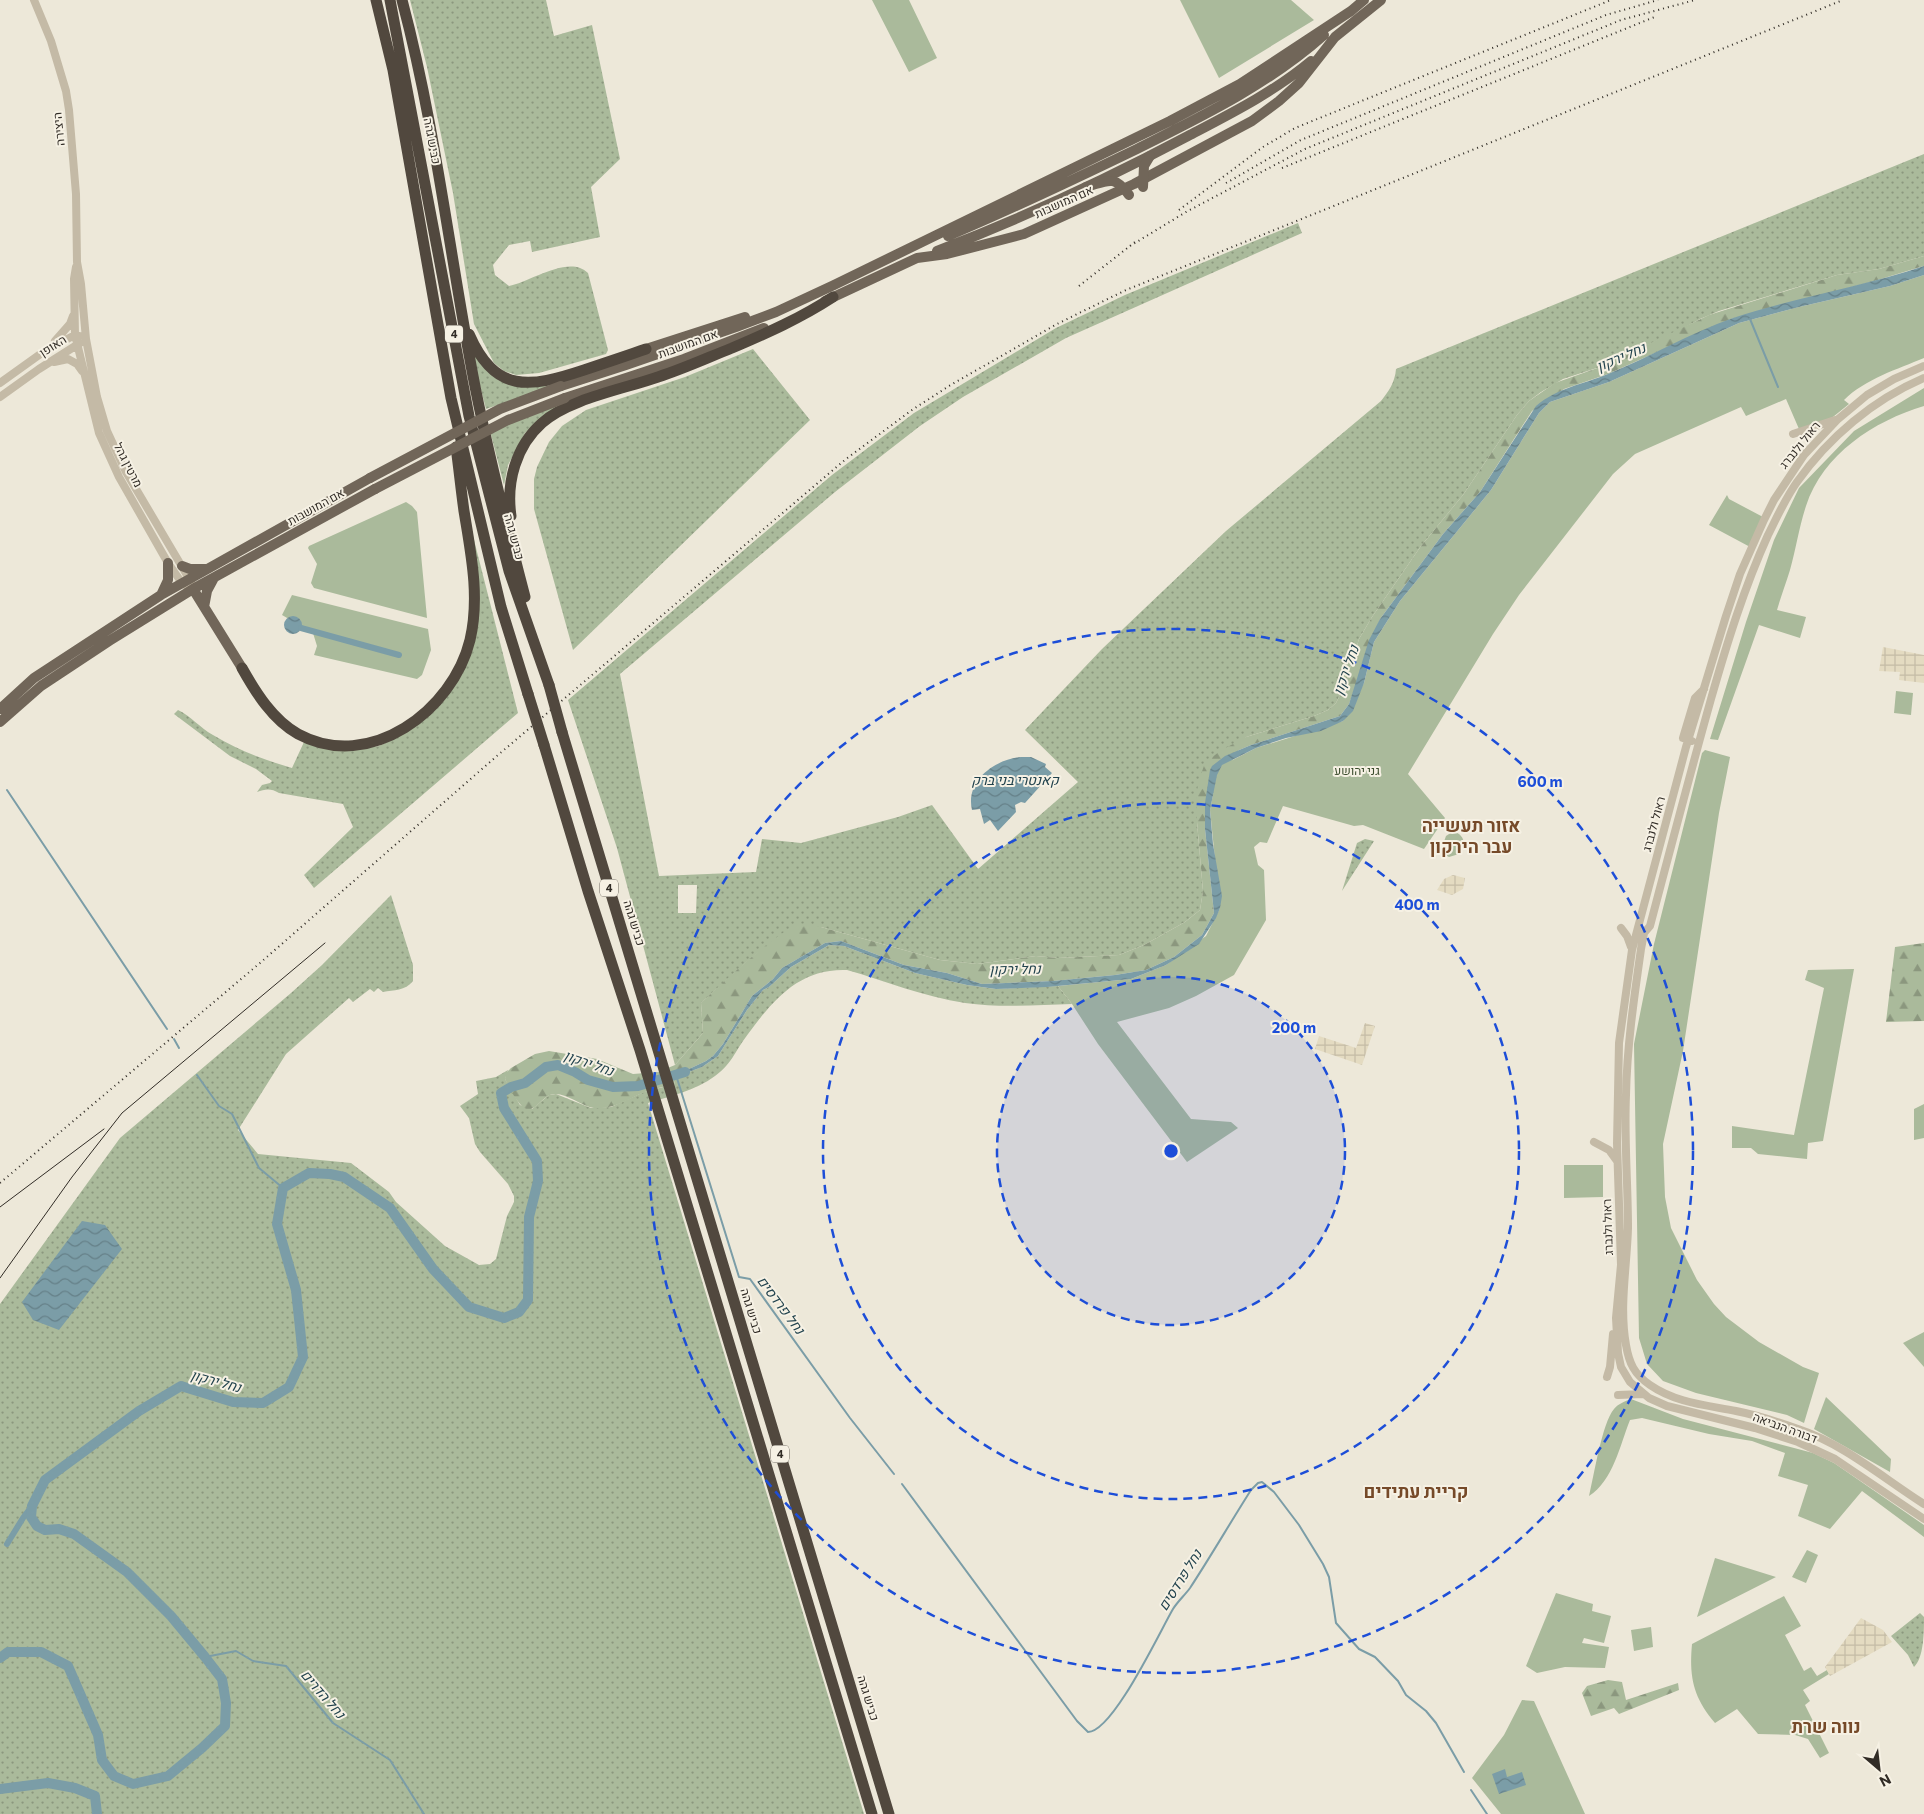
<svg xmlns="http://www.w3.org/2000/svg" width="1924" height="1814" font-family="Commissioner,Heebo,sans-serif">
  <style>
    .grass { fill: url(#grass-dots); fill-rule: evenodd }
    .forest { fill: url(#forest-firs) }
    .park { fill: #aaba9b }
    .plaza { fill: url(#plaza-grid) }
    .water { fill: url(#water-waves) }
    .lines { fill: none; stroke-linecap: round; stroke-linejoin: round }
    .stream { stroke: #7b9da7; stroke-width: 2 }
    .canal { stroke: #7b9da7; stroke-width: 6 }
    .river { stroke: #7b9da7; stroke-width: 10 }
    .minor { stroke: #c4baa6; stroke-width: 8 }
    .major { stroke: #716659; stroke-width: 10 }
    .highway { stroke: #51483e; stroke-width: 11 }
    .tram { stroke: #312c26; stroke-width: 1 }
    .rail { stroke: #312c26; stroke-width: 2; stroke-dasharray: 1 4; stroke-linecap: butt }
    .major-bridge { stroke: #716659; stroke-width: 10 }
    .highway-bridge { stroke: #51483e; stroke-width: 11 }
    .ring { fill: none; stroke: #1d4ed8; stroke-width: 2.5; stroke-dasharray: 9 6 }
    .labels { text-anchor: middle; stroke-width: 4; stroke-linejoin: round; paint-order: stroke }
    .shield { fill: #f6f1e4; stroke: #6c675f; stroke-width: 1 }
    .shield-label { font-size: 11px; font-weight: bold; fill: #312c26 }
    .street-label { font-size: 12px; fill: #312c26; stroke: #f6f1e4 }
    .park-label { font-size: 12px; fill: #3b4c2d; stroke: #f6f1e4 }
    .water-label { font-size: 14px; font-style: italic; fill: #21424d; stroke: #f6f1e4 }
    .district-label { font-size: 18px; font-weight: bold; fill: #764a29; stroke: #f6f1e4 }
    .centre { fill: #1d4ed8; stroke: #f6f1e4; stroke-width: 2.5 }
    .ring-label { font-size: 15px; text-anchor: middle; font-weight: bold; fill: #1d4ed8; stroke: #f6f1e4; stroke-width: 4; stroke-linejoin: round; paint-order: stroke }
  </style>
  <defs>
    <pattern id="grass-dots" width="8" height="8" patternUnits="userSpaceOnUse" patternTransform="scale(1.25)"><rect width="8" height="8" fill="#aaba9b"/><path d="M2 2h.1M6 6h.1" fill="none" stroke="#8b977e" stroke-width="1.8" stroke-linecap="round"/></pattern>
    <pattern id="forest-firs" width="22" height="20" patternUnits="userSpaceOnUse" patternTransform="scale(1.25)"><rect width="22" height="20" fill="#aaba9b"/><path d="M5 1l3.5 6h-7zM16 11l3.5 6h-7z" fill="#8b977e"/></pattern>
    <pattern id="plaza-grid" width="8" height="8" patternUnits="userSpaceOnUse" patternTransform="scale(1.25)"><rect width="8" height="8" fill="#e4dbc1"/><path d="M0 4h8M4 0v8" fill="none" stroke="#c4bca6"/></pattern>
    <pattern id="water-waves" width="16" height="10" patternUnits="userSpaceOnUse" patternTransform="scale(1.25)"><rect width="16" height="10" fill="#7b9da7"/><path d="M0 5q4-4 8 0t8 0" fill="none" stroke="#658088"/></pattern>
  </defs>
  <rect width="100%" height="100%" fill="#ede8d9"/>
  <path class="grass" d="M410 0H546L554 36 592 25 620 159 591 187 600 237 532 252 530 241 509 245 493 265 495 275 509 286C530 282 569 254 588 273L608 350 606 354 539 373 516 375 504 371 494 363 474 324 453 193 427 67Z
    M1924 154V256L1879 269 1837 275 1719 311 1700 319 1682 329 1603 366 1563 379 1541 392 1529 401 1517 415 1463 495 1421 546 1372 617 1359 639 1345 685 1336 703 1328 710 1314 716 1246 737 1197 822 1203 891 1200 910 1185 922 1144 945 1119 955 1058 958 1036 956 977 964 940 960 821 927 790 929 751 958 701 1003 703 1033 675 1065 617 848 568 700 832 475 914 413 1056 328 1125 295 1298 223 1302 233 1066 338 963 397 920 426 835 492 620 674 659 876 756 872 762 839 801 843 898 817 932 805 978 869 1078 782 1025 730 1102 649 1226 531 1381 401C1389 391 1395 382 1396 369ZM678 885H697L696 913H678Z
    M753 349 810 420 573 650 534 509V479L537 467 549 442 562 426 586 410 685 377Z
    M471 351 491 372 549 381 550 387 486 409Z
    M574 397 525 433 508 465 504 485 490 431Z
    M472 532 518 713 314 888 304 875 353 827 343 804 279 793C271 788 265 789 257 792L262 785 270 783 272 781 256 769 230 756 174 714 178 710C191 716 200 728 213 735 238 750 264 760 292 768L304 742 353 750 379 746 396 738 420 722 470 649Z
    M1365 839 1374 841 1342 891 1357 843Z
    M391 895 413 965V981C405 991 394 990 383 992L378 988 374 992 370 989 353 1002 349 998 286 1054 238 1130 258 1154 351 1163 389 1192 396 1202 445 1246 479 1265 490 1264 496 1259 507 1216 514 1202V1196L508 1184 480 1152 475 1144 469 1118 460 1106 478 1094 476 1081 496 1077 508 1070 505 1079 520 1105 532 1109 549 1095 556 1094 591 1108 611 1107 644 1092 675 1084 673 1078 702 1067 718 1056 747 1010 763 990 769 987 791 967 829 945 844 946 915 973 967 985 996 989 1058 986 1072 1004C1037 1005 1000 1008 965 1003 924 997 886 981 847 970 796 968 770 1004 743 1041 733 1056 730 1065 715 1076 695 1091 670 1096 648 1103L864 1814H0V1304L120 1138 291 993 322 965Z
    M1920 1613 1924 1617C1924 1631 1924 1658 1914 1667L1908 1655 1891 1636Z"/>
  <path class="forest" d="M1924 256V266L1917 268 1871 282 1731 319 1608 374 1564 389 1532 411 1480 492 1443 534 1380 619 1349 704 1340 716 1251 745 1225 756 1212 766 1210 770 1205 803V829L1214 913 1202 935 1174 957 1146 970 1115 975 1053 981 982 984 947 973 904 965 841 941 825 943 782 968 773 979 752 996 723 1044 713 1056 706 1061 689 1069 672 1075 675 1084C665 1087 654 1088 645 1092 627 1099 614 1110 594 1108 581 1106 567 1093 554 1094 544 1095 539 1106 531 1109 521 1113 509 1087 505 1079L506 1073 511 1068 535 1054 549 1051 597 1059 633 1074 658 1072 675 1065 703 1033 701 1003C718 987 781 927 801 924 807 923 815 926 821 927L940 960 977 964 1036 956 1058 958 1119 955 1144 945 1185 922 1200 910 1203 891 1197 822 1196 795 1200 777 1205 763 1220 751 1246 737 1314 716 1328 710 1336 703 1345 685 1359 639 1372 617 1421 546 1463 495 1517 415 1529 401 1555 383 1603 366 1709 315 1837 275 1879 269Z
    M1924 943V1021L1886 1022 1895 947Z
    M1608 1680 1622 1682 1626 1700 1678 1683 1679 1690 1619 1714 1614 1708 1591 1716 1582 1693 1587 1686Z"/>
  <path class="park" d="M872 0H909L937 58 909 72Z
    M1180 0H1291L1314 20 1219 78Z
    M1924 275V358C1898 369 1865 379 1844 400L1849 404 1828 421 1799 429 1786 399 1746 416 1741 407 1635 454 1613 474 1519 595 1493 634 1408 774 1445 818 1424 849 1363 825 1354 826 1283 806 1267 843 1260 842 1254 847 1258 865 1264 870 1266 920 1234 975 1196 996 1169 1008 1117 1022 1191 1119 1231 1122 1238 1128 1187 1162 1098 1044 1072 1004 1058 986 1131 979 1166 965 1206 936 1220 908 1210 810 1217 774 1223 765 1256 748 1343 721 1364 683 1374 642 1400 601 1491 490 1539 413 1550 402 1609 382 1739 323 1799 307 1890 286Z
    M1924 388V406C1874 421 1823 454 1806 506 1799 527 1796 549 1790 570 1786 583 1781 596 1777 610L1806 617 1800 638 1759 625 1718 740 1710 739 1746 622 1774 540 1799 488 1854 431Z
    M1727 495 1729 499 1763 517 1752 548 1709 525Z
    M406 502 412 506 417 512 427 618 314 588 311 583 317 564 308 548 309 546Z
    M292 595 428 629 431 650 422 675 417 679 314 655 317 646 313 633 282 615Z
    M1896 691 1913 693 1911 715 1894 713Z
    M1705 750 1730 757 1719 813 1683 1051 1663 1144 1665 1197 1671 1228 1697 1280 1714 1304 1726 1317 1759 1342 1803 1367 1819 1373 1804 1423 1787 1415 1696 1393 1663 1381 1647 1364 1639 1338 1634 1044 1654 944 1702 753Z
    M1452 832C1460 832 1464 838 1464 845L1459 854 1449 857 1443 854 1441 850 1446 836Z
    M1854 969 1823 1141 1808 1143 1807 1159 1758 1154 1751 1148H1732V1126L1794 1135 1824 988 1805 980 1808 970Z
    M1924 1104V1138L1914 1140V1109Z
    M1564 1165H1603V1197L1564 1198Z
    M1924 1332V1367L1903 1343Z
    M1826 1397 1891 1459 1890 1472 1814 1429Z
    M1631 1399 1683 1419 1813 1453 1834 1463 1924 1525V1537L1862 1491 1830 1529 1798 1516 1808 1485 1778 1476 1785 1453 1752 1441 1709 1434 1642 1418 1630 1420C1620 1445 1613 1481 1589 1496 1594 1476 1602 1423 1614 1409 1618 1404 1625 1401 1631 1399Z
    M1807 1550 1818 1555 1806 1583 1792 1577Z
    M1715 1558 1776 1577 1697 1617Z
    M1556 1593 1593 1604 1592 1611 1611 1616 1604 1643 1584 1638 1582 1643 1609 1647 1605 1668 1565 1667 1537 1673 1526 1666Z
    M1784 1596 1801 1626 1785 1635 1804 1671 1811 1667 1817 1676 1827 1670 1829 1674 1803 1690 1810 1701 1805 1705 1829 1753 1820 1758 1808 1739 1795 1735 1758 1734 1737 1709 1715 1723C1693 1697 1689 1677 1692 1644Z
    M1651 1627 1653 1647 1634 1651 1631 1630Z
    M1522 1700 1534 1701 1585 1814H1501L1472 1778 1504 1735Z"/>
  <path class="plaza" d="M1883 647 1924 655V683L1899 680 1900 672 1879 671Z
    M1453 875 1465 878 1463 889 1452 895 1437 890 1444 879Z
    M1365 1023 1375 1026 1362 1065 1315 1049 1319 1036 1356 1048Z
    M1861 1618 1883 1630 1892 1642 1830 1676 1825 1667Z"/>
  <path class="water" d="M1924 266V275L1890 286 1799 307 1739 323 1609 382 1550 402 1539 413 1491 490 1400 601 1374 642 1364 683 1353 711 1343 721 1321 731 1286 738 1256 748 1222 765 1217 775 1210 810 1213 844 1222 896 1220 908 1216 918 1199 944 1166 965 1131 979 1047 987 996 989 967 985 915 973 844 946 829 945 791 967 769 987 763 990 747 1010 718 1056 702 1067 673 1078 672 1075 689 1069 706 1061 713 1056 723 1044 752 996 773 979 782 968 825 943 841 941 904 965 947 973 982 984 1053 981 1115 975 1146 970 1174 957 1202 935 1214 913 1205 829V803L1210 770 1212 766 1225 756 1251 745 1340 716 1349 704 1369 640 1380 619 1443 534 1480 492 1536 406C1557 388 1584 384 1608 374 1650 357 1690 333 1733 318 1796 297 1862 287 1924 266Z
    M284 625a9 9 0 1 1 18 0a9 9 0 1 1-18 0Z
    M1021 757H1031L1046 764 1045 767 1052 773 1025 803 1021 802 1015 805 1016 812 998 831 990 820 984 824 980 809 972 810C965 780 996 759 1021 757Z
    M82 1221 105 1225 122 1249 59 1330 33 1320 22 1302Z
    M1505 1769 1507 1777 1522 1772 1526 1785 1499 1794 1492 1774Z"/>
  <g class="lines">
    <path class="stream" d="M1750 319 1778 387
      M7 790 167 1029
      M174 1039 179 1048
      M197 1075 219 1106 232 1114 259 1168 283 1188
      M676 1075 739 1277 750 1279 850 1418 894 1474
      M902 1484 1077 1721 1088 1732C1113 1732 1160 1631 1173 1609 1178 1601 1185 1595 1190 1588 1211 1556 1230 1523 1251 1490L1258 1483 1262 1482 1274 1492 1299 1525 1323 1564 1329 1577 1336 1623 1359 1649 1375 1657 1398 1681 1406 1695 1426 1711 1436 1723 1464 1772
      M205 1657 236 1651 253 1661 286 1666 333 1723 390 1760 424 1814
      M1471 1790 1487 1814"/>
    <path class="canal" d="M301 628 399 655
      M7 1544 23 1518 32 1506"/>
    <path class="river" d="M0 1658 8 1652H41L68 1666 98 1735 102 1760 114 1776 133 1784 168 1776 202 1748 225 1726 226 1703 222 1679 205 1657 171 1616 127 1572 74 1534 59 1529 45 1530 37 1526 31 1517 32 1506 45 1480 139 1411 181 1386 233 1402 263 1403 289 1387 303 1357 296 1290 277 1224 283 1188 309 1173 330 1174 344 1177 390 1208 433 1269 469 1307 504 1318 519 1312 528 1300 529 1217 538 1181 537 1161 504 1108 501 1093 511 1087 525 1083 546 1067 558 1065 575 1072 588 1080 613 1087 638 1086 685 1072
      M0 1789 48 1783 75 1788 95 1796 97 1814"/>
    <path class="minor" d="M34 0 51 41 66 91 69 110 76 194 77 262 81 284 86 339 97 397 107 431 126 472 191 582
      M76 267 74 279 75 335 99 433 119 477 168 563 182 583 187 586
      M55 341 70 324 73 316
      M54 362 68 359 77 364 82 371
      M1924 366 1894 379 1867 395 1837 420 1804 455 1774 500 1764 520 1740 574 1726 616 1686 747 1632 950 1619 1043 1617 1143 1621 1265 1616 1318 1618 1353 1621 1367 1630 1382 1649 1398 1667 1406 1755 1428 1798 1442 1835 1459 1924 1519
      M1924 378C1873 400 1829 437 1797 482 1785 499 1777 517 1768 535 1744 588 1727 643 1711 699 1690 774 1670 850 1650 926L1644 933 1641 949C1634 998 1627 1046 1626 1095 1624 1139 1628 1184 1628 1228 1627 1266 1619 1307 1626 1345 1629 1363 1634 1374 1650 1385 1676 1403 1706 1405 1736 1411 1757 1415 1778 1422 1798 1429 1844 1444 1883 1478 1924 1504
      M0 383 46 350 75 335 79 336
      M0 397 39 369 80 343
      M1793 434 1835 420
      M1692 741 1683 738 1695 698 1704 689
      M1621 928 1627 936 1631 947
      M1594 1142 1609 1150 1617 1161
      M1607 1377 1610 1367 1613 1334
      M1618 1395 1643 1394"/>
    <path class="major" d="M948 236C1012 209 1075 179 1137 149 1203 116 1269 84 1324 35
      M937 251C1023 218 1107 179 1188 136 1230 114 1274 92 1311 61
      M825 301 917 258 947 254 1024 234 1134 184 1252 121 1279 101 1299 83 1335 37 1381 0
      M646 349 745 317
      M561 386 626 365 736 327 776 312 834 285 1170 121 1240 84 1351 11 1364 0
      M565 398 684 359 764 328
      M182 566 190 569H206
      M193 589 242 668
      M161 595 168 580V563
      M204 607 207 591 214 578
      M0 709 34 678 161 595 370 478
      M0 722 41 686 109 641 193 589 375 489"/>
    <path class="highway" d="M376 0 393 70 451 398 501 607 528 694
      M390 0 469 416 509 571 549 685
      M402 0C435 124 449 250 473 376 487 450 506 524 525 597
      M469 334C495 394 530 388 584 370 605 363 626 356 646 349
      M511 516C506 482 516 446 542 423 568 399 624 389 658 377 683 369 707 358 732 348 767 333 801 318 833 297
      M242 668C256 693 273 720 298 734 370 773 453 710 470 640 480 597 471 554 464 511 461 490 459 469 456 447
      M562 732 889 1814
      M544 745 588 891 640 1050 872 1814"/>
    <path class="tram" d="M0 1207 104 1129
      M0 1278 72 1177 122 1113 325 943"/>
    <path class="rail" d="M1282 168 1657 16
      M1226 183 1301 140 1606 15 1658 0
      M1179 210 1263 147 1295 128 1611 0
      M1130 246 1186 212 1305 149 1621 20 1695 0
      M1079 286 1135 242
      M0 1183 260 963 498 755 846 459 912 410 949 386 1057 324 1126 290 1843 0"/>
    <path class="major-bridge" d="M1086 187C1108 181 1114 174 1129 195
      M1143 187 1144 166 1150 156
      M370 478 500 409 561 386
      M375 489 508 420 565 398"/>
    <path class="highway-bridge" d="M549 685 562 732
      M528 694 544 745"/>
  </g>
  <circle cx="1171" cy="1151" r="174" fill="#1d4ed8" fill-opacity=".12"/>
  <g class="ring">
    <circle cx="1171" cy="1151" r="174"/>
    <circle cx="1171" cy="1151" r="348"/>
    <circle cx="1171" cy="1151" r="522"/>
  </g>
  <g class="labels">
    <g class="shield">
      <rect x="445" y="325.5" width="18" height="17" rx="4"/>
      <rect x="600" y="879.5" width="18" height="17" rx="4"/>
      <rect x="771" y="1445.5" width="18" height="17" rx="4"/>
    </g>
    <g class="shield-label">
      <text x="454" y="338">4</text>
      <text x="609" y="892">4</text>
      <text x="780" y="1458">4</text>
    </g>
    <g class="street-label">
      <text transform="translate(59 129) rotate(-96)" y="4">היצירה</text>
      <text transform="translate(432 141) rotate(79)" y="4">כביש גהה</text>
      <text transform="translate(1064 202) rotate(-24)" y="4">אם המושבות</text>
      <text transform="translate(688 344) rotate(-20)" y="4">אם המושבות</text>
      <text transform="translate(53 346) rotate(-32)" y="4">האופן</text>
      <text transform="translate(1800 445) rotate(-51)" y="4">ראול ולנברג</text>
      <text transform="translate(128 465) rotate(63)" y="4">מרטין גהל</text>
      <text transform="translate(316 507) rotate(-29)" y="4">אם המושבות</text>
      <text transform="translate(514 537) rotate(75)" y="4">כביש גהה</text>
      <text transform="translate(1654 824) rotate(-75)" y="4">ראול ולנברג</text>
      <text transform="translate(634 923) rotate(73)" y="4">כביש גהה</text>
      <text transform="translate(1608 1227) rotate(-92)" y="4">ראול ולנברג</text>
      <text transform="translate(751 1311) rotate(73)" y="4">כביש גהה</text>
      <text transform="translate(1785 1428) rotate(20)" y="4">דבורה הנביאה</text>
      <text transform="translate(868 1698) rotate(73)" y="4">כביש גהה</text>
    </g>
    <g class="park-label">
      <text x="1357" y="775">גני יהושע</text>
    </g>
    <g class="water-label">
      <text transform="translate(1621 357) rotate(-23)" y="5">נחל ירקון</text>
      <text transform="translate(1346 670) rotate(-71)" y="5">נחל ירקון</text>
      <text x="1015" y="785">קאנטרי בני ברק</text>
      <text transform="translate(1015 969) rotate(-1)" y="5">נחל ירקון</text>
      <text transform="translate(589 1063) rotate(19)" y="5">נחל ירקון</text>
      <text transform="translate(781 1305) rotate(53)" y="5">נחל פרדסים</text>
      <text transform="translate(216 1381) rotate(15)" y="5">נחל ירקון</text>
      <text transform="translate(1180 1580) rotate(-58)" y="5">נחל פרדסים</text>
      <text transform="translate(323 1694) rotate(49)" y="5">נחל הדרים</text>
    </g>
    <g class="district-label">
      <text x="1471" y="832">אזור תעשייה<tspan x="1471" dy="21">עבר הירקון</tspan></text>
      <text x="1416" y="1498">קריית עתידים</text>
      <text x="1826" y="1733">נווה שרת</text>
    </g>
  </g>
  <circle cx="1171" cy="1151" r="8" class="centre"/>
  <g class="ring-label">
    <text x="1540" y="787">600 m</text>
    <text x="1417" y="910">400 m</text>
    <text x="1294" y="1033">200 m</text>
  </g>
  <g transform="translate(1879 1769) rotate(152)" stroke="#f6f1e4" stroke-width="4" paint-order="stroke">
  <path d="M0-4L9 19L0 12L-9 19Z" fill="#312c26"/>
  <text y="-8" font-size="14" font-weight="bold" text-anchor="middle" fill="#312c26">N</text>
  </g>
</svg>
